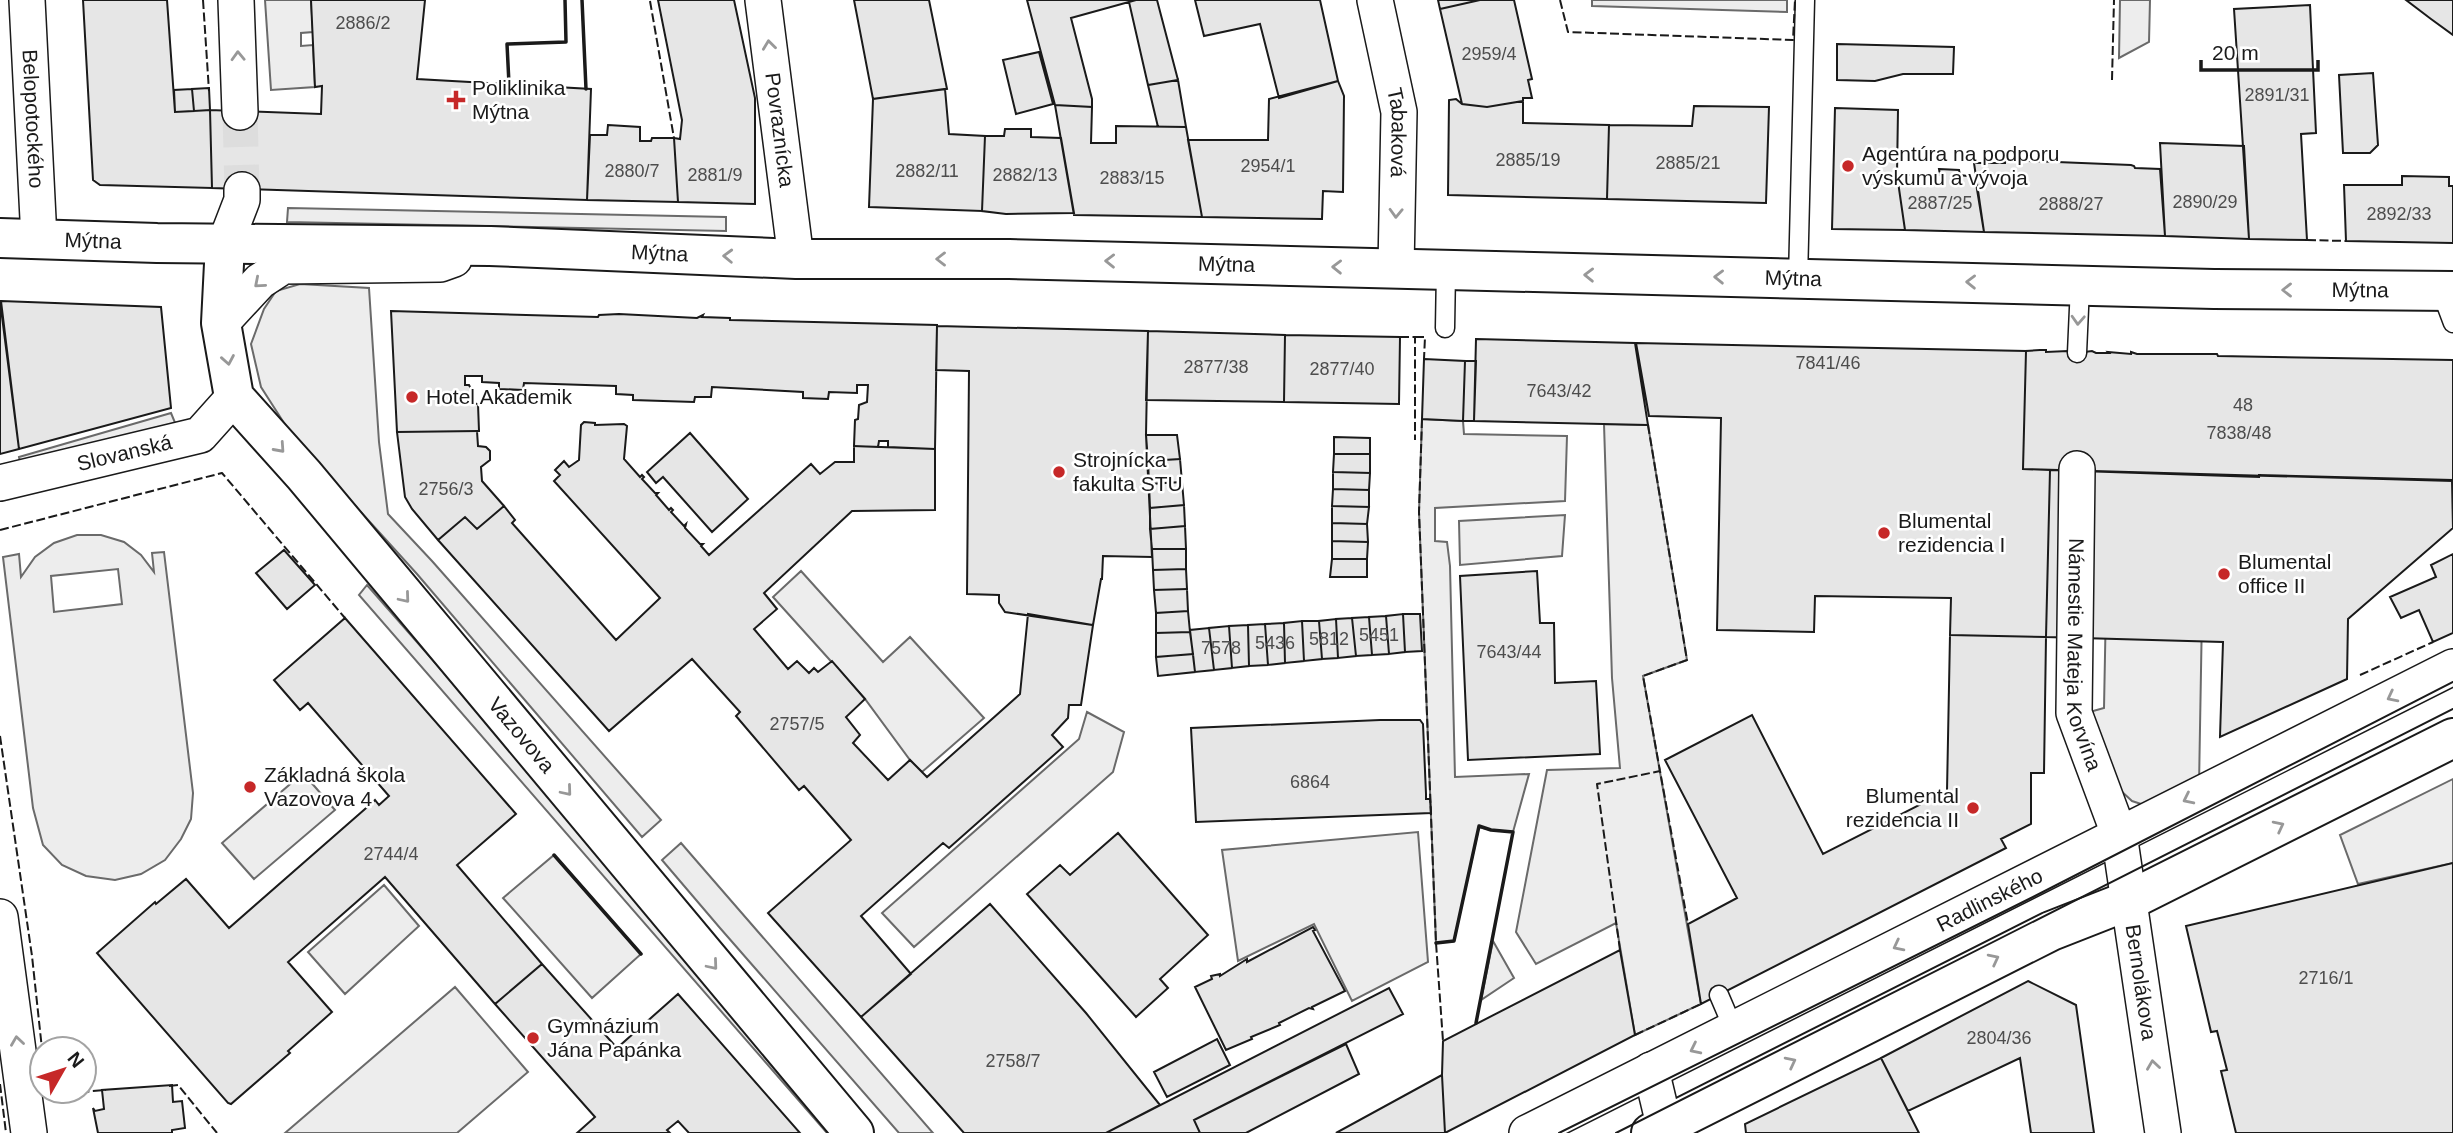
<svg xmlns="http://www.w3.org/2000/svg" width="2453" height="1133" font-family="Helvetica,sans-serif">
  <style>
    .built { fill: #ededed; stroke: #6a6a6a; stroke-width: 2; fill-rule: evenodd }
    .building { fill: #e6e6e6; stroke: #1a1a1a; stroke-width: 2 }
    .lines { fill: none; stroke-linecap: round; stroke-linejoin: round }
    .minor-tunnel { stroke: #ddd; stroke-width: 35; stroke-dasharray: 35 18; stroke-linecap: butt }
    .service-casing { stroke: #1a1a1a; stroke-width: 21 }
    .minor-casing { stroke: #1a1a1a; stroke-width: 38 }
    .secondary-casing { stroke: #1a1a1a; stroke-width: 42 }
    .service { stroke: #fff; stroke-width: 18 }
    .minor { stroke: #fff; stroke-width: 35 }
    .secondary { stroke: #fff; stroke-width: 38 }
    .tram { stroke: #1a1a1a; stroke-width: 2 }
    .fence { stroke: #1a1a1a; stroke-width: 2; stroke-dasharray: 9 3.5; stroke-linecap: butt }
    .wall { stroke: #1a1a1a; stroke-width: 3.5 }
    .oneway { stroke: #989898 }
    .poi-dot { fill: #c62828; stroke: #fff; stroke-width: 2.5 }
    .labels { text-anchor: middle; stroke-width: 5; stroke-linejoin: round; paint-order: stroke }
    .number-label { font-size: 18px; fill: #4d4d4d }
    .poi-label { font-size: 21px; fill: #1a1a1a; stroke: #fff; text-anchor: start }
    .street-label { font-size: 21px; fill: #1a1a1a; stroke: #fff }
  </style>
  <rect width="100%" height="100%" fill="#fff"/>
  <path class="built" d="M265 0H311L313 32 301 33V46L313 45 315 87 271 90Z
    M1592 0H1787V12L1592 6Z
    M2120 0H2150L2149 42 2119 58Z
    M288 208 726 217V231L287 222Z
    M300 284 369 288 379 442 388 514 432 561 661 820 642 837 417 574 293 437 261 387 251 344 264 309 276 291Z
    M171 413 176 425 21 468 19 457Z
    M1422 419 1463 421 1464 434 1567 436 1565 501 1435 508V541L1447 542 1450 566 1455 777 1529 774 1513 832 1491 830 1479 827 1454 941 1436 943 1419 512Z
    M1604 424 1648 425 1687 660 1643 676 1701 1004 1635 1035 1616 923 1536 964 1516 932 1547 770 1620 768 1612 678Z
    M2108 498 2204 499 2199 786 2147 806 2132 801 2119 789 2086 713 2104 708Z
    M1565 515 1562 556 1460 565 1459 521Z
    M77 535H101L124 542 141 555 154 572 152 553 164 552 193 793 191 819 181 839 165 860 141 874 115 880 86 876 62 865 43 845 33 808 3 557 19 554 21 577 35 557 54 543ZM118 569 122 604 54 612 51 576Z
    M801 571 883 662 910 637 984 718 922 772 910 760 865 699 773 597Z
    M367 585 847 1133H827L359 595Z
    M1087 712 1124 732 1113 772 914 947 882 913 1079 739Z
    M303 773 335 810 254 879 222 843Z
    M2453 779V863L2358 884 2340 835Z
    M1418 832 1428 962 1352 1001 1314 924 1238 961 1222 850Z
    M681 843 740 911 933 1133H899L720 928 662 860Z
    M554 855 641 954 592 998 503 898Z
    M384 885 419 926 345 994 308 952Z
    M1493 941 1514 978 1481 1000Z
    M455 987 528 1072 457 1133H285Z"/>
  <path class="building" d="M83 0H167L175 112 210 110 212 188 100 185 93 180Z
    M311 0H425L417 79 591 89 587 200 212 188 210 110 321 114 322 86 315 87Z
    M658 0H734L755 98V204L678 202 674 138 680 139 682 120Z
    M854 0H929L947 89 873 99Z
    M1027 0H1136L1071 18 1092 99V107L1055 105Z
    M1136 0H1157L1178 80 1148 85 1129 2Z
    M1195 0H1320L1338 81 1279 98 1260 24 1204 36Z
    M1438 0H1480L1440 9Z
    M1480 0H1514L1532 79 1528 80 1532 98H1523V101L1487 107 1462 104 1440 9Z
    M2406 0H2453V35L2431 19Z
    M2310 5 2316 133 2301 134 2307 240 2249 239 2234 9Z
    M1837 44 1954 47 1953 74H1903L1875 81 1837 80Z
    M1039 52 1053 104 1016 114 1003 60Z
    M2373 73 2378 145 2370 153H2343L2339 75Z
    M1178 80 1186 127H1158L1148 85Z
    M1338 81 1344 96 1343 192 1323 191 1322 219 1202 217 1188 140H1268L1269 99Z
    M209 88 210 110 194 111 192 89Z
    M192 89 194 111 175 112 174 90Z
    M945 89 949 134 985 136 982 211 869 207 873 99Z
    M1456 99 1462 104 1487 107 1523 101V123L1609 125 1607 199 1448 195 1449 100Z
    M1055 105 1092 107 1091 143H1116V126L1186 127 1202 217 1074 215Z
    M1694 106 1769 107 1766 203 1607 199 1609 125 1692 126Z
    M1835 108 1898 110 1897 175 1905 230 1832 229Z
    M608 125 640 127V141H651L652 138H674L678 202 587 200 590 135H607Z
    M1005 129H1031V137L1061 138 1074 213 1006 214 982 211 985 136H1004Z
    M2160 143 2244 146 2249 239 2165 236Z
    M2005 160 2131 165 2134 166 2135 168 2160 169 2165 236 1984 232 1974 163H2005Z
    M1939 169 1959 170 1960 175 1975 177 1984 232 1905 230 1897 175H1940Z
    M2402 176 2449 177V186H2453V243L2346 241 2344 185H2402Z
    M0 301 19 449 0 454Z
    M1 301 161 307 171 408 19 449Z
    M391 311 598 317 599 315 619 314 697 318 703 315 702 317 730 318V320L937 325 935 449 888 447V441H879L878 447 854 446 855 420 858 419 859 405 867 402 868 385H857V393L829 392 828 399 803 398V392L712 387 711 397H695L694 402 633 400V395L616 394V386L524 383 523 390 499 389V383L482 382V376H465V385H469L472 391V403L478 404 479 431 397 432Z
    M937 326 1148 331 1146 435 1152 557 1103 556 1102 579H1101L1093 625 1005 612 999 603V595L967 594 969 371 936 370Z
    M1148 331 1285 335 1284 402 1146 400Z
    M1285 335 1400 337 1399 404 1284 402Z
    M1476 339 1635 343 1648 425 1474 421Z
    M1636 343 2026 351 2023 469 2050 470 2046 637 1950 635 1951 598 1815 596 1814 632 1717 630 1721 418 1649 416Z
    M2040 350H2046V352L2068 351 2077 353 2092 351 2096 353H2109L2108 352 2131 354V352L2137 354H2217L2218 356 2453 360V481L2023 469 2026 351Z
    M1424 359 1465 361 1463 421 1422 419Z
    M1465 361H1476L1474 421H1463Z
    M584 422 595 423V425L624 424 627 426 624 459 640 477 642 475 644 477 642 479 655 493H658L656 495 669 510 671 508 673 510 671 512 684 526 686 524 685 528 700 544H703L701 546 709 555 811 464 820 474 835 462H854V446L935 449V510L852 511 764 593 777 609 754 629 788 669 797 661 809 673 814 668 818 672 832 661 865 699 846 717 860 735 853 743 888 780 910 760 927 777 1020 694 1028 614 1093 625 1081 705H1069L1068 718 1052 735 1063 747 949 848 943 843 861 916 911 974 861 1017 768 913 851 840 804 786 799 790 736 716 740 712 692 659 609 731 438 540 465 517 477 529 504 506 515 520 512 523 616 640 660 598 554 481 560 475 555 470 564 461 569 467 579 460 581 425Z
    M477 431 478 446 486 447 490 451V460L481 467 482 481 504 506 477 529 465 517 438 540 412 509 405 497 397 432Z
    M690 433 748 499 712 532 663 477 656 483 647 472Z
    M1146 435H1177L1180 459 1148 461Z
    M1334 437 1370 438V454H1334Z
    M1334 454H1370V473L1333 472Z
    M1180 459 1182 482 1149 484 1148 461Z
    M2050 470 2259 477V475L2452 480 2453 528 2348 619 2347 679 2220 737 2223 642 2046 637Z
    M1333 472 1370 473 1369 490 1333 489Z
    M1182 482 1184 505 1150 508 1149 484Z
    M1333 489 1369 490V507L1332 506Z
    M1184 505 1185 526 1150 529V508Z
    M1332 506 1369 507 1367 524 1332 523Z
    M1332 523 1367 524 1368 542 1332 541Z
    M1185 526 1186 549H1152L1150 529Z
    M1332 541 1368 542 1367 559H1332Z
    M1152 549H1186V569L1153 570Z
    M284 550 315 585 287 609 256 573Z
    M2453 554V633L2433 642 2419 610 2401 618 2390 597 2436 577 2431 565Z
    M1332 559H1367V577H1330Z
    M1186 569 1187 589 1154 590 1153 570Z
    M1537 571 1540 623H1554L1555 683 1596 681 1600 754 1468 760 1460 576Z
    M1187 589 1188 611 1156 613 1154 590Z
    M1188 611 1190 632 1156 633V613Z
    M1403 614H1420L1422 651 1405 652Z
    M1403 614 1405 652 1389 654 1386 616Z
    M1386 616 1389 654 1372 655 1369 617Z
    M1369 617 1372 655 1356 656 1352 618Z
    M345 618 516 814 457 865 542 964 495 1004 385 877 288 962 332 1012 288 1051 290 1053 231 1104 228 1103 97 953 155 902 156 904 186 879 229 928 373 802 375 800 379 805 389 796 308 703 300 710 274 680Z
    M1352 618 1356 656 1338 658 1336 619Z
    M1336 619 1338 658 1322 659 1319 621Z
    M1302 621 1304 661 1285 663 1284 623Z
    M1302 621H1319L1322 659 1304 661Z
    M1284 623 1285 663 1268 665 1265 624Z
    M1265 624 1268 665 1249 666 1248 625Z
    M1248 625 1249 666 1232 668 1229 626Z
    M1229 626 1232 668 1214 670 1209 628Z
    M1209 628 1214 670 1195 672 1190 630Z
    M1190 632 1193 654 1156 657V633Z
    M1950 635 2046 637 2044 773H2031V824L2001 839 2006 848 1701 1004 1688 924 1737 898 1665 760 1752 715 1823 854 1947 791Z
    M1193 654 1195 672 1158 676 1156 657Z
    M1380 720H1420L1423 724 1426 794V799H1430L1431 813 1196 822 1191 728Z
    M1118 833 1208 935 1160 979 1168 988 1136 1017 1027 894 1060 865 1070 875Z
    M2453 863V1133H2236L2221 1071 2227 1070 2217 1031 2211 1032 2186 926Z
    M990 904 1086 1013 1160 1105 1106 1133H964L861 1017Z
    M1313 927 1315 930 1313 931 1345 991 1312 1007 1313 1009 1309 1008 1279 1023 1280 1025 1251 1037 1252 1039 1226 1050 1195 987 1212 979 1211 976 1220 974V976L1247 959V962Z
    M1620 950 1635 1035 1445 1133 1442 1075 1443 1041Z
    M542 964 617 1048 678 994 800 1133H689L678 1121 667 1130 670 1133H577L595 1117 495 1004Z
    M2028 981 2076 1005 2094 1133H2031L2020 1058 1908 1111 1881 1058Z
    M1389 988 1403 1014 1194 1120 1200 1133H1106Z
    M1217 1039 1230 1065 1167 1097 1154 1072Z
    M1346 1044 1359 1074 1246 1133H1200L1194 1120Z
    M1881 1058 1919 1133H1746L1745 1124Z
    M1442 1075 1445 1133H1336Z
    M172 1085 173 1102 182 1101 185 1128 172 1130V1133H98L93 1108 95 1111 104 1109 102 1090Z"/>
  <g class="lines">
    <path class="minor-tunnel" d="M240 112 242 190"/>
    <defs>
      <path id="service" d="M1798 279 1805 0
        M2441 291 2453 323
        M1445 328 1446 270
        M2077 353 2080 286
        M1719 995 1734 1030"/>
      <g id="minor">
        <path id="s1" d="M27 0 39 239"/>
        <path d="M236 0 240 112"/>
        <path id="s2" d="M763 0 796 259"/>
        <path id="s3" d="M1375 0 1399 112 1396 268"/>
        <path d="M225 244 242 200V190"/>
        <path d="M221 323 260 281 283 266 440 264 454 259"/>
        <path id="s4" d="M2077 469 2074 713 2119 834 2163 1133"/>
        <path id="s5" d="M0 483 200 435 234 397"/>
        <path d="M0 917 29 1133"/>
        <path d="M1651 1070 1666 1133"/>
        <path id="s6" d="M1527 1133 2453 667"/>
      </g>
      <g id="secondary">
        <path id="s7" d="M0 238 157 243 490 246 796 259H1009L2214 289 2453 291"/>
        <path id="s8" d="M225 244 221 323 234 397 304 475 854 1133"/>
        <path d="M1651 1133 2051 931 2130 900 2453 738"/>
      </g>
    </defs>
    <use href="#service" class="service-casing"/>
    <use href="#minor" class="minor-casing"/>
    <use href="#secondary" class="secondary-casing"/>
    <use href="#service" class="service"/>
    <use href="#minor" class="minor"/>
    <use href="#secondary" class="secondary"/>
    <path class="tram" d="M1559 1133 2033 897 2453 682
      M1616 1133 2453 709"/>
    <path class="fence" d="M203 0 209 91
      M582 0 586 89
      M1560 0 1568 32 1793 40 1795 0
      M650 1 674 138
      M2112 80 2114 0
      M2307 240 2346 241
      M1400 337H1415V440
      M1415 337H1425L1424 359
      M1422 419 1419 512 1436 943 1443 1041
      M1648 425 1687 660 1643 676 1660 771
      M0 530 222 473 345 618
      M2360 675 2433 642
      M0 736 32 956 42 1049
      M1620 950 1597 784 1660 771 1688 924
      M1635 1035 1701 1004
      M0 1084 6 1133
      M169 1086 178 1085 217 1133
      M47 1091V1095L106 1090"/>
    <path class="wall" d="M582 0 586 89
      M509 84 507 44 566 42 565 0
      M554 855 641 954
      M1436 943 1454 941 1479 826 1491 830 1513 832 1476 1023"/>
  </g>
  <defs><path id="oneway-chevron" d="M-2-3.5L2.5 0L-2 3.5" fill="none" stroke-width="1.6" stroke-linecap="round" stroke-linejoin="round" transform="scale(1.75)"/></defs>
  <g class="oneway">
    <use href="#oneway-chevron" transform="translate(769 45) rotate(-97)"/>
    <use href="#oneway-chevron" transform="translate(238 56) rotate(-92)"/>
    <use href="#oneway-chevron" transform="translate(1396 213) rotate(92)"/>
    <use href="#oneway-chevron" transform="translate(728 256) rotate(-178)"/>
    <use href="#oneway-chevron" transform="translate(941 259) rotate(-180)"/>
    <use href="#oneway-chevron" transform="translate(1110 261) rotate(-179)"/>
    <use href="#oneway-chevron" transform="translate(1337 267) rotate(-179)"/>
    <use href="#oneway-chevron" transform="translate(1589 275) rotate(-179)"/>
    <use href="#oneway-chevron" transform="translate(1719 277) rotate(-179)"/>
    <use href="#oneway-chevron" transform="translate(1971 282) rotate(-179)"/>
    <use href="#oneway-chevron" transform="translate(259 283) rotate(139)"/>
    <use href="#oneway-chevron" transform="translate(2287 290) rotate(-180)"/>
    <use href="#oneway-chevron" transform="translate(2078 320) rotate(93)"/>
    <use href="#oneway-chevron" transform="translate(228 360) rotate(80)"/>
    <use href="#oneway-chevron" transform="translate(280 448) rotate(48)"/>
    <use href="#oneway-chevron" transform="translate(405 598) rotate(50)"/>
    <use href="#oneway-chevron" transform="translate(2392 697) rotate(153)"/>
    <use href="#oneway-chevron" transform="translate(567 791) rotate(50)"/>
    <use href="#oneway-chevron" transform="translate(2188 799) rotate(154)"/>
    <use href="#oneway-chevron" transform="translate(2279 826) rotate(-27)"/>
    <use href="#oneway-chevron" transform="translate(1898 946) rotate(153)"/>
    <use href="#oneway-chevron" transform="translate(1994 959) rotate(-27)"/>
    <use href="#oneway-chevron" transform="translate(713 965) rotate(50)"/>
    <use href="#oneway-chevron" transform="translate(17 1041) rotate(-98)"/>
    <use href="#oneway-chevron" transform="translate(1695 1049) rotate(154)"/>
    <use href="#oneway-chevron" transform="translate(1791 1062) rotate(-27)"/>
    <use href="#oneway-chevron" transform="translate(2153 1065) rotate(-98)"/>
  </g>
  <g class="poi-dot">
    <path d="M452.5 89.5h7v7h7v7h-7v7h-7v-7h-7v-7h7z"/>
    <circle cx="1848" cy="166" r="7"/>
    <circle cx="412" cy="397" r="7"/>
    <circle cx="1059" cy="472" r="7"/>
    <circle cx="1884" cy="533" r="7"/>
    <circle cx="2224" cy="574" r="7"/>
    <circle cx="250" cy="787" r="7"/>
    <circle cx="1973" cy="808" r="7"/>
    <circle cx="533" cy="1038" r="7"/>
  </g>
  <g class="labels">
    <g class="number-label">
      <text x="363" y="29">2886/2</text>
      <text x="1489" y="60">2959/4</text>
      <text x="2277" y="101">2891/31</text>
      <text x="1528" y="166">2885/19</text>
      <text x="1688" y="169">2885/21</text>
      <text x="1268" y="172">2954/1</text>
      <text x="632" y="177">2880/7</text>
      <text x="927" y="177">2882/11</text>
      <text x="715" y="181">2881/9</text>
      <text x="1025" y="181">2882/13</text>
      <text x="1132" y="184">2883/15</text>
      <text x="2205" y="208">2890/29</text>
      <text x="1940" y="209">2887/25</text>
      <text x="2071" y="210">2888/27</text>
      <text x="2399" y="220">2892/33</text>
      <text x="1828" y="369">7841/46</text>
      <text x="1216" y="373">2877/38</text>
      <text x="1342" y="375">2877/40</text>
      <text x="1559" y="397">7643/42</text>
      <text x="2243" y="411">48</text>
      <text x="2239" y="439">7838/48</text>
      <text x="446" y="495">2756/3</text>
      <text x="1379" y="641">5451</text>
      <text x="1329" y="645">5812</text>
      <text x="1275" y="649">5436</text>
      <text x="1221" y="654">7578</text>
      <text x="1509" y="658">7643/44</text>
      <text x="797" y="730">2757/5</text>
      <text x="1310" y="788">6864</text>
      <text x="391" y="860">2744/4</text>
      <text x="2326" y="984">2716/1</text>
      <text x="1999" y="1044">2804/36</text>
      <text x="1013" y="1067">2758/7</text>
    </g>
    <g class="poi-label">
      <text x="472" y="95">Poliklinika<tspan x="472" dy="24">Mýtna</tspan></text>
      <text x="1862" y="161">Agentúra na podporu<tspan x="1862" dy="24">výskumu a vývoja</tspan></text>
      <text x="426" y="404">Hotel Akademik</text>
      <text x="1073" y="467">Strojnícka<tspan x="1073" dy="24">fakulta STU</tspan></text>
      <text x="1898" y="528">Blumental<tspan x="1898" dy="24">rezidencia I</tspan></text>
      <text x="2238" y="569">Blumental<tspan x="2238" dy="24">office II</tspan></text>
      <text x="264" y="782">Základná škola<tspan x="264" dy="24">Vazovova 4</tspan></text>
      <text x="1959" y="803" text-anchor="end">Blumental<tspan x="1959" dy="24">rezidencia II</tspan></text>
      <text x="547" y="1033">Gymnázium<tspan x="547" dy="24">Jána Papánka</tspan></text>
    </g>
    <g class="street-label">
      <text dy="7" stroke="none"><textPath href="#s1" startOffset="119">Belopotockého</textPath></text>
      <text dy="7" stroke="none"><textPath href="#s2" startOffset="131">Povraznícka</textPath></text>
      <text dy="7" stroke="none"><textPath href="#s3" startOffset="135">Tabaková</textPath></text>
      <text dy="7" stroke="none"><textPath href="#s7" startOffset="93">Mýtna</textPath></text>
      <text dy="7" stroke="none"><textPath href="#s7" startOffset="660">Mýtna</textPath></text>
      <text dy="7" stroke="none"><textPath href="#s7" startOffset="1227">Mýtna</textPath></text>
      <text dy="7" stroke="none"><textPath href="#s7" startOffset="1794">Mýtna</textPath></text>
      <text dy="7" stroke="none"><textPath href="#s7" startOffset="2361">Mýtna</textPath></text>
      <text dy="7" stroke="none"><textPath href="#s5" startOffset="128">Slovanská</textPath></text>
      <text dy="7" stroke="none"><textPath href="#s4" startOffset="187">Námestie Mateja Korvína</textPath></text>
      <text dy="7" stroke="none"><textPath href="#s8" startOffset="598">Vazovova</textPath></text>
      <text dy="7" stroke="none"><textPath href="#s6" startOffset="518">Radlinského</textPath></text>
      <text dy="7" stroke="none"><textPath href="#s4" startOffset="523">Bernolákova</textPath></text>
    </g>
  </g>
  <g transform="translate(63 1070) rotate(51)"><circle r="33" fill="#ffffff" stroke="#a3a3a3" stroke-width="2"/>
  <path d="M0-5L12 26L0 18L-12 26Z" fill="#c62828"/>
  <text y="-10" font-size="19" font-weight="bold" text-anchor="middle" fill="#1a1a1a">N</text>
  </g>
  <path d="M2201 60v10h117v-10" fill="none" stroke="#1a1a1a" stroke-width="3.5"/>
  <text x="2212" y="60" font-size="21" fill="#1a1a1a" stroke="#ffffff" stroke-width="5" paint-order="stroke">20 m</text>
</svg>
